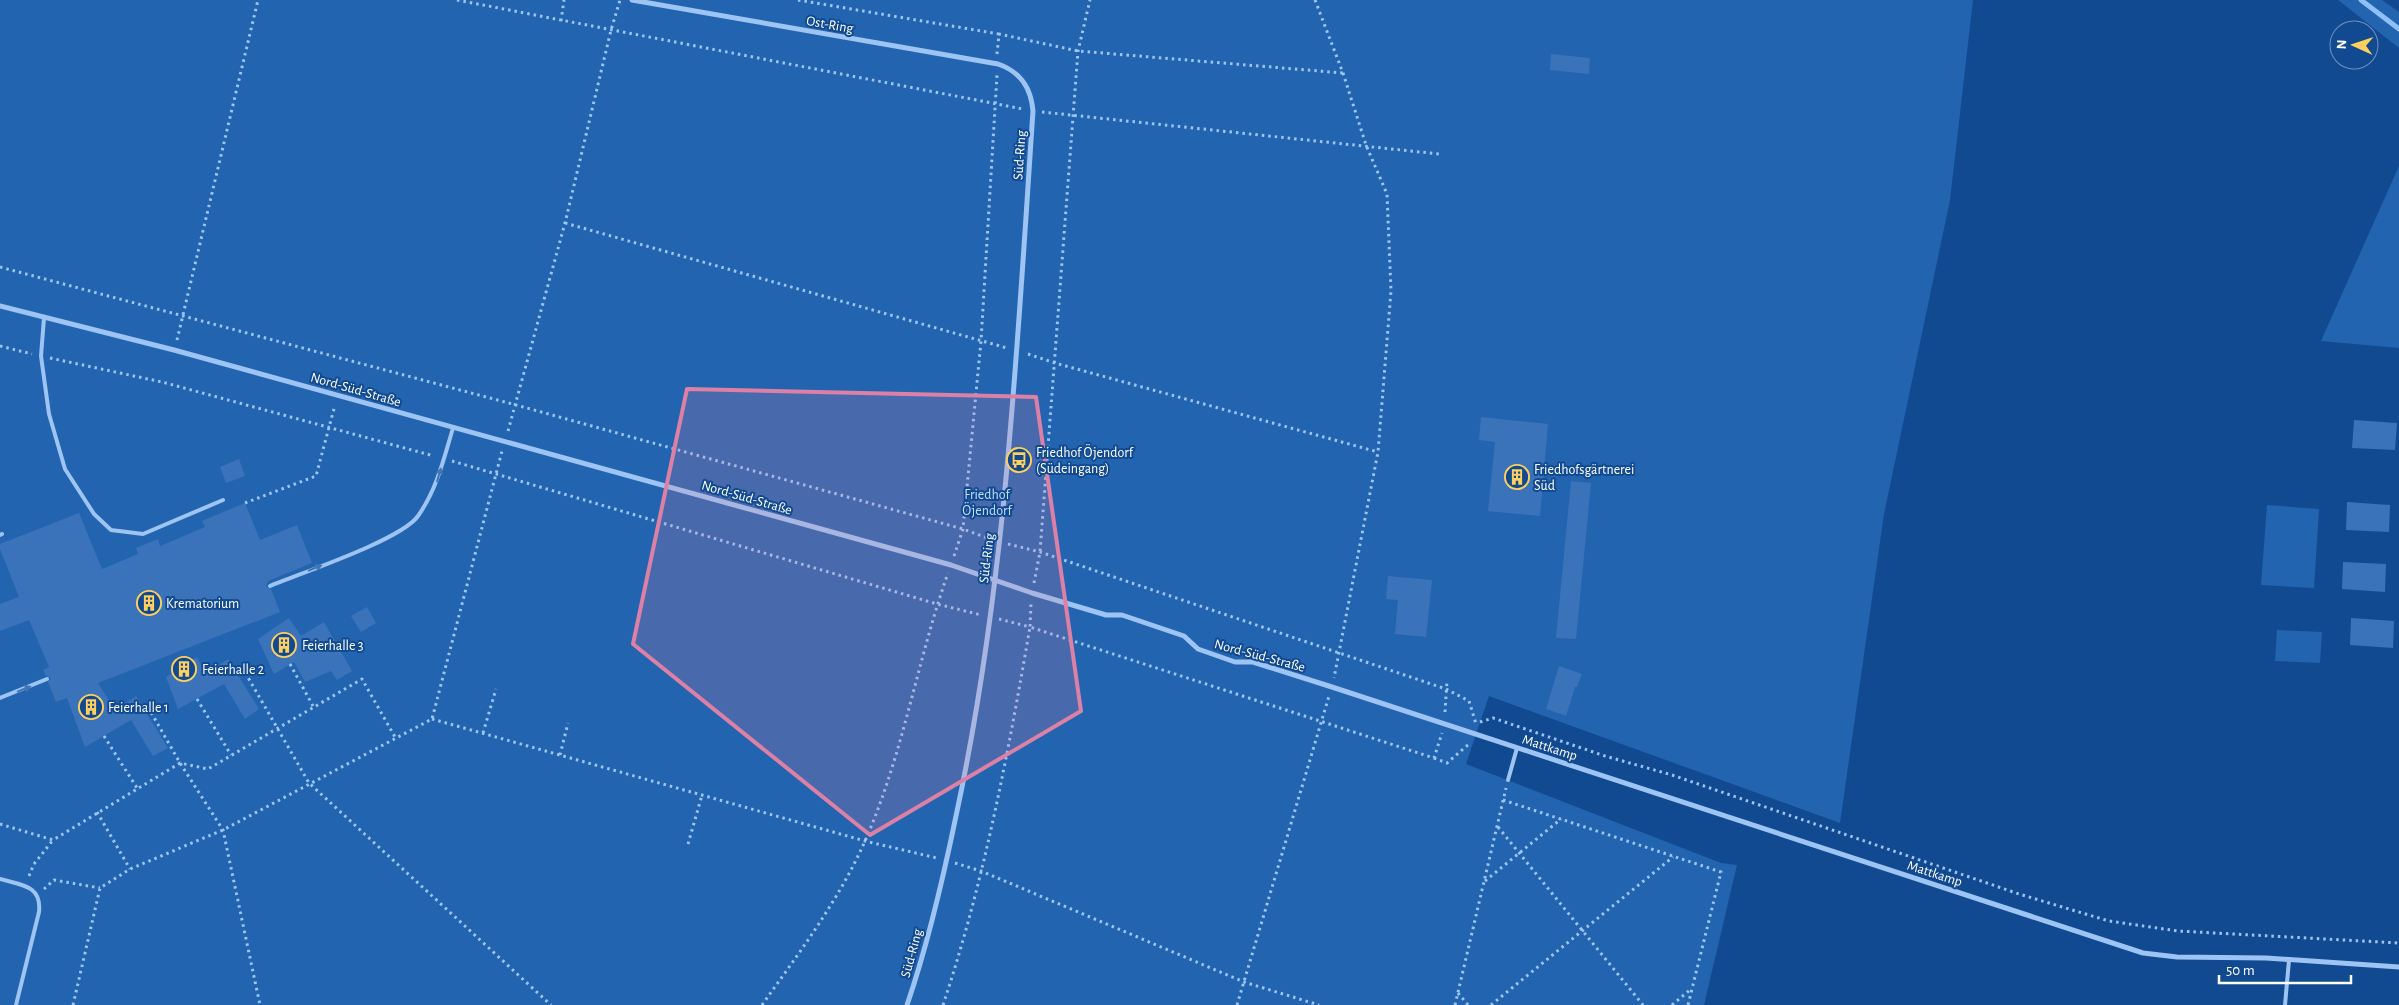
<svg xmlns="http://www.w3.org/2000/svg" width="2399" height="1005" font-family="'Alegreya Sans',sans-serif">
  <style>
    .green { fill: #2364b0 }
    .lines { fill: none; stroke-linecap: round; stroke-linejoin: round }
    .stream { stroke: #8ebff6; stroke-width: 5 }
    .building { fill: #3a73b9 }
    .path { stroke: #9dc4f2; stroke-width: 3; stroke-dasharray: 2.5 4; stroke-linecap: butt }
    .lane { stroke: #9dc4f2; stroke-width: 4 }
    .street { stroke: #9dc4f2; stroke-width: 5 }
    .oneway { fill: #4275b3 }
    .marked { fill: #dd80a5; fill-opacity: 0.2; stroke: #dd80a5; stroke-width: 4; stroke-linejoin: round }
    .labels { text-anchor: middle; stroke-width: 4; stroke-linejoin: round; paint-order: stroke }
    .street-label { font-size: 14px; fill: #fff; stroke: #114a91 }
    .poi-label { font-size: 14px; fill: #fff; stroke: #114a91; text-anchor: start }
    .park-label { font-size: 14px; fill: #c4defd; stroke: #114a91 }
  </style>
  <rect width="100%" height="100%" fill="#114a91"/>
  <path class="green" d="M0 0H1973L1950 200 1884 514 1840 823 1489 696 1466 764 1721 863 1737 865 1704 1005H0Z
    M2338 0H2382L2399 12V48Z
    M2399 166V348L2321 341Z
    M2267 505 2319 509 2314 588 2261 585Z
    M2277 630 2322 632 2320 663 2275 661Z"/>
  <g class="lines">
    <path class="stream" d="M2361 0 2399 29"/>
  </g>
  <path class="building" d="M1551 54 1590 58 1589 74 1550 70Z
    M1481 417 1548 424 1540 516 1488 511 1495 442 1479 440Z
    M2354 420 2397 423 2395 450 2352 448Z
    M239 459 245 476 226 483 220 467Z
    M1571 481 1591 483 1576 639 1556 638Z
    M2347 502 2390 505 2389 532 2346 530Z
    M245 503 260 540 297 525 312 563 268 581 266 587 271 589 280 612 98 683 115 710 136 696 168 748 153 756 131 720 85 747 67 698 56 702 48 682 51 678 46 676 43 670 49 667 29 620 0 631V604L19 597 0 549V544L79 513 102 569 138 554 136 548 158 539 160 546 205 527 202 521Z
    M2343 562 2386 564 2385 592 2342 589Z
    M1388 576 1432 580 1426 637 1395 634 1398 600 1386 599Z
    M367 607 376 623 361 632 351 616Z
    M289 618 301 636 324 622 352 671 337 680 331 671 305 682 294 662 274 674 258 639Z
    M2351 618 2394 621 2393 648 2350 645Z
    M197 657 206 673 228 659 259 709 245 719 224 684 178 709 166 677Z
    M1559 666 1582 674 1577 687H1575L1566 716 1546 709Z"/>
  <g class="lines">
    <path class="path" d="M457 0 1023 109
      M798 0 999 34
      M1315 0 1343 73 1366 145 1387 194 1391 291 1378 452 1334 678
      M561 21 564 0
      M997 54 999 34 1078 51 1343 73
      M1042 112 1439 154
      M565 223 1007 348
      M0 267 516 405 963 529 990 539
      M177 340 258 0
      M0 346 32 354
      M1028 354 1055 363 1378 452
      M50 358 162 382 434 456
      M508 431 565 223 611 30 620 0
      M452 461 937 604 981 615
      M245 503 316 476 335 405
      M1008 544 1040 552 1446 689 1469 701 1476 724
      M954 556 963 529 981 341 997 75
      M1034 583 1040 552 1078 51 1090 0
      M999 619 1030 627 1031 604
      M290 664 313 706
      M242 667 309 783 551 1005
      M197 699 231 755
      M148 707 180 763 223 830 260 1005
      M1445 712 1447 681
      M432 719 865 841 937 858
      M1480 722 1493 718 1605 756 1672 775 2019 894 2109 921 2178 931 2399 943
      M483 733 496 689
      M104 736 137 788
      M560 755 568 723
      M1434 758 1447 763 1469 744
      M1503 800 1721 872 1688 1005
      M97 812 130 869
      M0 824 53 840 180 763 208 769 362 679 395 737
      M1498 827 1643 1005
      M688 844 702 795
      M955 863 981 871 1244 982 1319 1005
      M29 876 34 864 53 840
      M1485 881 1561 819
      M44 889 54 880 100 888
      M1458 993 1468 1005
      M73 1005 100 888 130 869 223 830 432 719 502 451
      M762 1005C799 953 839 900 865 841 903 755 917 661 948 573
      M943 1005C984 882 1008 754 1030 627L1434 758 1442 733
      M1237 1005 1329 696
      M1455 1005 1506 788
      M1491 1005 1673 857
      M1672 1005 1691 989"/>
    <path class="lane" d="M44 318 41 356 49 414 65 469 94 514 111 530 143 534 223 500
      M0 535 2 534
      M270 586C301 573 401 540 418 516 437 489 444 458 453 428
      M0 698 47 679
      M1508 780 1517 748
      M0 879C21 885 42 885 39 912L16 1005
      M2285 1005 2289 960"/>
    <path class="street" d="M632 0 998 64C1021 72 1031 88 1033 111 1017 347 1006 584 956 816 943 879 928 944 907 1005
      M0 306 174 350 951 565 1032 593 1106 615H1122L1184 636 1198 649 1235 662H1253L1332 687 2143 953 2177 957 2266 958 2399 967"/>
  </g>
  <defs><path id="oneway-solid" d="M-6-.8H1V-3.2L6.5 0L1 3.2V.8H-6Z" transform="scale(1.25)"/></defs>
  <g class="oneway">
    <use href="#oneway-solid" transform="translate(439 475) rotate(-74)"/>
    <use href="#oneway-solid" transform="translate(315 568) rotate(-22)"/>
    <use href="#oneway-solid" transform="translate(24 689) rotate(-22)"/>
  </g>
  <path class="marked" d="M687 389 1036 397 1081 711 870 835 633 644Z"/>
  <defs>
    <symbol id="bus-ring" viewBox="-11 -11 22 22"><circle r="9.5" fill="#114a91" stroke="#ffd05e" stroke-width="1.5"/><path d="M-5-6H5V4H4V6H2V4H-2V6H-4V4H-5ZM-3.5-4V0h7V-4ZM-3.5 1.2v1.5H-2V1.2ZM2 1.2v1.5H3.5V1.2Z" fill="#ffd05e"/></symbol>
    <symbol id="building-ring" viewBox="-11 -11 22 22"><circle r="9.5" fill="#114a91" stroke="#ffd05e" stroke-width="1.5"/><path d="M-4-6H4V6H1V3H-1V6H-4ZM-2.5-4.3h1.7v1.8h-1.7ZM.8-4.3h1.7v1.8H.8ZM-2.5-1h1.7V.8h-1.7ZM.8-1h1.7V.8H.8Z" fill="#ffd05e"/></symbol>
  </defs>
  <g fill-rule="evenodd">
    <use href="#bus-ring" x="1005" y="446" width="28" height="28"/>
    <use href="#building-ring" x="1503" y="463" width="28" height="28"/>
    <use href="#building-ring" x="135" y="589" width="28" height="28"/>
    <use href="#building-ring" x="270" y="631" width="28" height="28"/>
    <use href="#building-ring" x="170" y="655" width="28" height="28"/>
    <use href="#building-ring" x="77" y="693" width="28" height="28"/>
  </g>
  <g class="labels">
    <g class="street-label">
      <text transform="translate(830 24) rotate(10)" y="5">Ost-Ring</text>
      <text transform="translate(1019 155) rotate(-86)" y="5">Süd-Ring</text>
      <text transform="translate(356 389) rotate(16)" y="5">Nord-Süd-Straße</text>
      <text transform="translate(747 497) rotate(16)" y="5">Nord-Süd-Straße</text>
      <text transform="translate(986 558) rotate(-83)" y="5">Süd-Ring</text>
      <text transform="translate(1260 655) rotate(15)" y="5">Nord-Süd-Straße</text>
      <text transform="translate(1550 747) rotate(18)" y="5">Mattkamp</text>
      <text transform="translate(1935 873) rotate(18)" y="5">Mattkamp</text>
      <text transform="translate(911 953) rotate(-75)" y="5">Süd-Ring</text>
    </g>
    <g class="poi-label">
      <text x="1036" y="457">Friedhof Öjendorf<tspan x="1036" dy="16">(Südeingang)</tspan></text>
      <text x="1534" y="474">Friedhofsgärtnerei<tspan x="1534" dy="16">Süd</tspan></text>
      <text x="166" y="608">Krematorium</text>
      <text x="302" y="650">Feierhalle 3</text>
      <text x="202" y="674">Feierhalle 2</text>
      <text x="108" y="712">Feierhalle 1</text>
    </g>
    <g class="park-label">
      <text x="987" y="499">Friedhof<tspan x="987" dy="16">Öjendorf</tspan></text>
    </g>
  </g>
  <g transform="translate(2354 45) rotate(273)"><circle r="24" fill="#114a91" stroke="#7092bd"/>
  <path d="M0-4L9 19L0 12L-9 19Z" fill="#ffd05e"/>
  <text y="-8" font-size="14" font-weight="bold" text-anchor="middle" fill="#ffffff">N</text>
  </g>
  <path d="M2219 975v8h132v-8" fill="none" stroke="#ffffff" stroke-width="2.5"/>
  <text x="2226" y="975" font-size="15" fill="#ffffff" stroke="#114a91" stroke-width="4" paint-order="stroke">50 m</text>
</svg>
